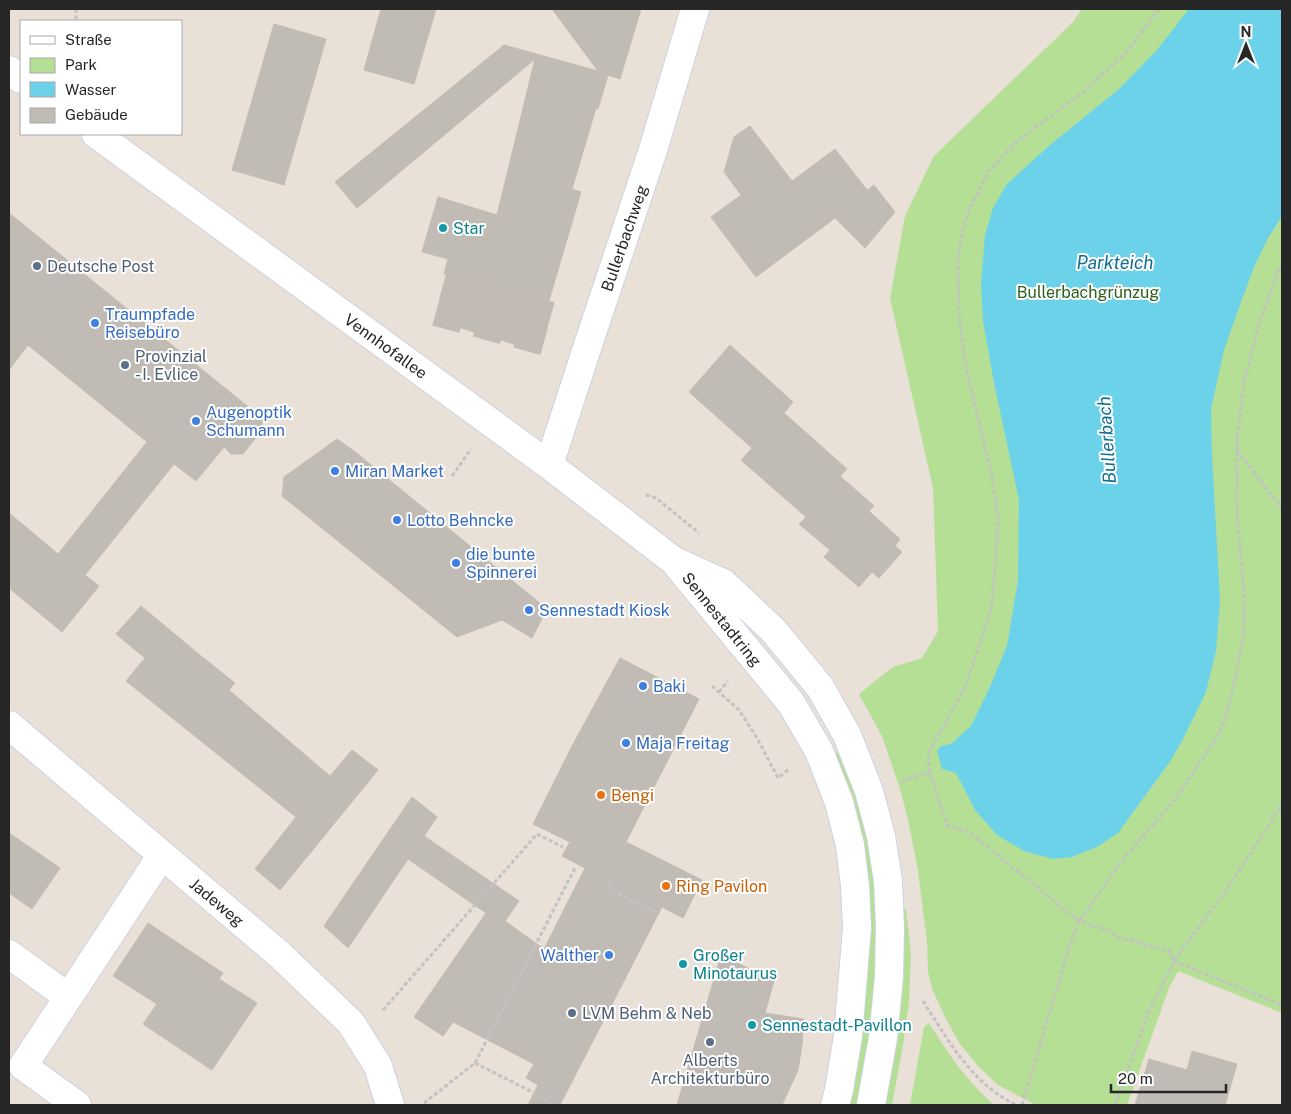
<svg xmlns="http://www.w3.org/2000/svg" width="1291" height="1114" font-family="'Public Sans',sans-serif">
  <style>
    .green { fill: #b4df95 }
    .water { fill: #6cd2ea }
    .building { fill: #c0bbb4; stroke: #c4bcb2 }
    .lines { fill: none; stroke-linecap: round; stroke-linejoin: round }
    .minor-tunnel { stroke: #c2bbb4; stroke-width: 28; stroke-dasharray: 28 14; stroke-linecap: butt }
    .minor-casing { stroke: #cdd2e0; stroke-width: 30 }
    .path { stroke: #c2c2c2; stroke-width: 3; stroke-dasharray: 4 2.5; stroke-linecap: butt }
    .minor { stroke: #fff; stroke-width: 28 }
    .culture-dot { fill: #0f9aa8; stroke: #fff; stroke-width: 2 }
    .service-dot { fill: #5c6f8a; stroke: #fff; stroke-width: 2 }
    .shop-dot { fill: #3f7fe0; stroke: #fff; stroke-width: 2 }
    .food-dot { fill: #e8710a; stroke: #fff; stroke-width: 2 }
    .labels { text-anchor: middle; stroke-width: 4; stroke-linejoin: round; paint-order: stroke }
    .culture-label { font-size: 16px; fill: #0d838f; stroke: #fff; text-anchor: start }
    .street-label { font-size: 16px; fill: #262626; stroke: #fff }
    .service-label { font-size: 16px; fill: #4e5e75; stroke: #fff; text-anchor: start }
    .park-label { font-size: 16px; fill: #2e601a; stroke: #fff }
    .shop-label { font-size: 16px; fill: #366cbe; stroke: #fff; text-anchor: start }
    .food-label { font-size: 16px; fill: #c56008; stroke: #fff; text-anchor: start }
    .water-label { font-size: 18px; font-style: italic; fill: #106e91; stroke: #fff }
  </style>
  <rect width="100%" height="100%" fill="#e9e0d8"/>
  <path class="green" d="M1082 9H1282V1013L1178 971 1169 988 1127 1105H1036L998 1085 978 1066 960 1044 947 1021 933 991 928 972 927 942 922 903 918 871 908 819 900 789 882 736 859 694 893 667 922 658 938 631 933 488 890 298 905 216 934 156 1073 22Z
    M844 751 872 839 879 976 860 1105H846L860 1033 831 755Z
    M906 909 911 954 909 1002 903 1045 892 1105H881L901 910Z
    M929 1023C948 1053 967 1082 994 1105H910L924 1027Z"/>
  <path class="water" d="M1189 9H1282V216L1268 238 1255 265 1242 299 1224 350 1211 409 1212 455 1220 601 1216 651 1206 692 1182 741 1171 760 1118 833 1097 847 1072 857 1053 859 1024 851 997 835 975 810 956 773 942 769 937 751 941 746 951 744 971 726 989 689 1007 646 1018 580 1019 500 994 383 983 321 981 284 985 235 993 208 1007 184 1050 145 1119 89 1157 50Z"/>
  <path class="building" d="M381 9H436L414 84 364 70Z
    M552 9H641L620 79 608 75 598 109 596 108 572 189 581 192 548 304 553 306 540 352 448 324 461 279 444 274 448 259 422 252 438 197 497 215 535 59 357 208 335 182 504 45 598 71Z
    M274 24 326 39 284 185 232 170Z
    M750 126 792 181 835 149 867 190 874 185 895 212 865 248 835 218 756 277 711 217 741 195 724 172 734 137Z
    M9 213 262 418V430L243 454H231L224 447 196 481 174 464 85 575 99 586 62 632 9 588V513L58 554 147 442 28 345 9 370Z
    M730 345 793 402 784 413 847 469 840 476 874 506 869 511 900 539 895 546 902 552 879 578 872 572 859 587 824 557 830 550 799 524 806 517 741 460 752 448 689 392Z
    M337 439 354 451 547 609 532 638 502 620 457 637 282 496 284 477Z
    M141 606 201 656 235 683 229 690 330 776 352 750 378 770 280 890 255 869 296 817 126 681 145 658 116 634Z
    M620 658 699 699 626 842 702 880 683 918 662 907 560 1105H528L538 1085 526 1078 534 1064 453 1022 443 1036 414 1017 486 913 408 859 348 948 324 926 412 797 437 817 424 836 519 901 505 921 544 949 585 868 562 856 570 842 533 824 571 748Z
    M9 833 60 868 32 909 9 893Z
    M148 923 223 973 219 979 257 1003 212 1070 143 1024 157 1004 113 976Z
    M721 955 774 981 765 1013 804 1019 802 1045 798 1070 782 1105H677Z
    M1192 1051 1237 1064 1225 1105H1135L1149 1059 1187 1070Z"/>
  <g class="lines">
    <path class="minor-tunnel" d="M443 285 555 317
      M436 312 550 343"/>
    <defs>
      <path id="minor" d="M9 70 21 79
        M96 134 549 465 674 561 723 583 773 630 820 687 847 735 869 791 881 836 888 881 890 927 889 977 883 1038 871 1105
        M549 465 588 345 653 150 695 9
        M678 566 791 703 819 751 839 802 850 845 855 886 857 928 848 1036 839 1090 835 1105
        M9 725 280 955 351 1023 378 1066 390 1105
        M9 954 68 997
        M77 1105 23 1066 162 855"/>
    </defs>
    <use href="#minor" class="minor-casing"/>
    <path class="path" d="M76 9V21
      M1159 9 1127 52 1082 93 1016 142 988 172 969 210 962 232 958 261 959 315 966 367 992 476 998 519 996 559 991 610 966 685 928 754 930 772 947 825 970 833 1079 921 1110 931 1117 937 1170 951 1174 961 1282 1005
      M1237 450 1282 509
      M452 476 471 449
      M646 495 656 498 699 533
      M712 686 739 710 757 738 778 778 789 769
      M719 692 728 681
      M902 781 930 772
      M607 879 612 891 659 914
      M923 1001C949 1041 971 1083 1016 1105
      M383 1010 537 834 563 847
      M475 1063 558 1105
      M424 1103 475 1063 575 868
      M1022 1105 1069 948 1079 921 1096 898 1120 863 1176 798 1217 737 1226 717 1235 679 1243 639 1245 602 1237 518V437L1245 378 1260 321 1278 272 1282 265
      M1115 1105 1149 1012 1174 961 1224 893 1268 827 1282 803"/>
    <use href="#minor" class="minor"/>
  </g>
  <g class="culture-dot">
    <circle cx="443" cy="228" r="5"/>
    <circle cx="683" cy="964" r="5"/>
    <circle cx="752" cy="1025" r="5"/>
  </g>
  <g class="service-dot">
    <circle cx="37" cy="266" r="5"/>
    <circle cx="125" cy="365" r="5"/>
    <circle cx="572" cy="1013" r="5"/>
    <circle cx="710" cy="1042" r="5"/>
  </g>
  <g class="shop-dot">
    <circle cx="95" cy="323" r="5"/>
    <circle cx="196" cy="421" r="5"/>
    <circle cx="335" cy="471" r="5"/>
    <circle cx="397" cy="520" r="5"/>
    <circle cx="456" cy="563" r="5"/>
    <circle cx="529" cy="610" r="5"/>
    <circle cx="643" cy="686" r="5"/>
    <circle cx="626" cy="743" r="5"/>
    <circle cx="609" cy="955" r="5"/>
  </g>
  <g class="food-dot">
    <circle cx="601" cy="795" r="5"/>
    <circle cx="666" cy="886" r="5"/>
  </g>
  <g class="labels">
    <g class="culture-label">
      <text x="453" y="234">Star</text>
      <text x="693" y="961">Großer<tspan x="693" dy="18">Minotaurus</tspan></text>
      <text x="762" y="1031">Sennestadt-Pavillon</text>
    </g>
    <g class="street-label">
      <text transform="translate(624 238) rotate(-71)" y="6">Bullerbachweg</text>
      <text transform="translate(386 346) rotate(36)" y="6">Vennhofallee</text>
      <text transform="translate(722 619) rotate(51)" y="6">Sennestadtring</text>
      <text transform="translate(217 902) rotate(40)" y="6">Jadeweg</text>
    </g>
    <g class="service-label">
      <text x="47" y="272">Deutsche Post</text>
      <text x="135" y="362">Provinzial<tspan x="135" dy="18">- I. Evlice</tspan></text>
      <text x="582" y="1019">LVM Behm &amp; Neb</text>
      <text x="710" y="1066" text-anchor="middle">Alberts<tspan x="710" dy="18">Architekturbüro</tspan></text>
    </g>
    <g class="park-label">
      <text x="1088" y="298">Bullerbachgrünzug</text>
    </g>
    <g class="shop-label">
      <text x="105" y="320">Traumpfade<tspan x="105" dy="18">Reisebüro</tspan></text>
      <text x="206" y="418">Augenoptik<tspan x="206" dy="18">Schumann</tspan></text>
      <text x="345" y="477">Miran Market</text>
      <text x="407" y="526">Lotto Behncke</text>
      <text x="466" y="560">die bunte<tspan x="466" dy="18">Spinnerei</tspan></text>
      <text x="539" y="616">Sennestadt Kiosk</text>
      <text x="653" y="692">Baki</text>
      <text x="636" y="749">Maja Freitag</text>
      <text x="599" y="961" text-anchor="end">Walther</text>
    </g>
    <g class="food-label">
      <text x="611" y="801">Bengi</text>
      <text x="676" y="892">Ring Pavilon</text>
    </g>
    <g class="water-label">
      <text x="1115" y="269">Parkteich</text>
      <text transform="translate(1107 440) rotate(-94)" y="6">Bullerbach</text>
    </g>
  </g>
  <rect width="1291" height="1114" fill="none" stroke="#262626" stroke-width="20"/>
  <rect x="20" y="20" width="162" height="115" fill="#ffffff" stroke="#a8a8a8"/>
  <rect x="30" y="36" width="25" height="8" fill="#ffffff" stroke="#a8a8a8"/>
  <text x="65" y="45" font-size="15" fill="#262626">Straße</text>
  <rect x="30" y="58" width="25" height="15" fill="#b4df95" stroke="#a8a8a8"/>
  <text x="65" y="70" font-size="15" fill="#262626">Park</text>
  <rect x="30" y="82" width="25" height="15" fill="#6cd2ea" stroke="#a8a8a8"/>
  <text x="65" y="95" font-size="15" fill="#262626">Wasser</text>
  <rect x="30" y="108" width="25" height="15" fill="#c0bbb4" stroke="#a8a8a8"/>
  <text x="65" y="120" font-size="15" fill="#262626">Gebäude</text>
  <g transform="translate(1246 45)" stroke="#ffffff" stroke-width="4" paint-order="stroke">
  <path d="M0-4L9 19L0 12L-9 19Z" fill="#262626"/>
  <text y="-8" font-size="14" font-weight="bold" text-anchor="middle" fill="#262626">N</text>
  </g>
  <path d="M1111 1084v8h115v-8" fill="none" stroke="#262626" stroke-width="2.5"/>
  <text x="1118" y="1084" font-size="15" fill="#262626" stroke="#ffffff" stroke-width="4" paint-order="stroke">20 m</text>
</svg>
